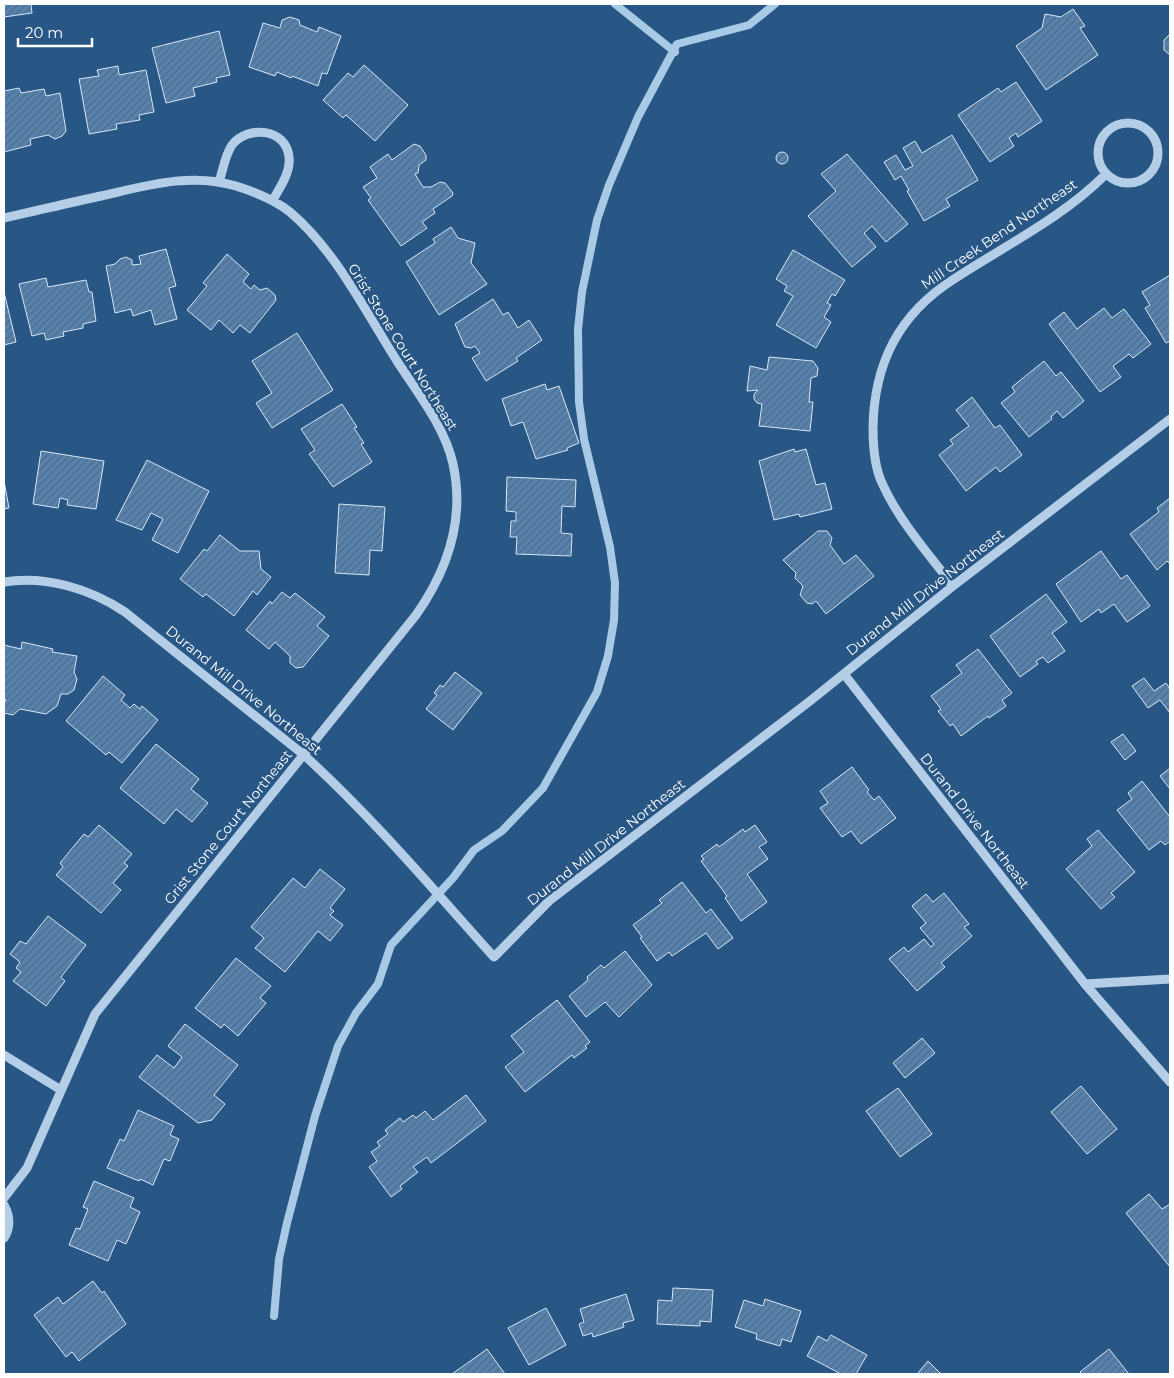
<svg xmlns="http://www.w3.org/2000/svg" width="1174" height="1378" font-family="Montserrat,sans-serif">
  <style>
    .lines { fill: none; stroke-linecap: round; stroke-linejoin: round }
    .stream { stroke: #a9cae7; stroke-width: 8 }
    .building { fill: url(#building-hatch); stroke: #d7e7f6 }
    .minor { stroke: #b4cee7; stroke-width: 9 }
    .labels { text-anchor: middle; stroke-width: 5; stroke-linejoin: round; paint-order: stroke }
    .street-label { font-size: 14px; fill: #fff; stroke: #295785 }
  </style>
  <defs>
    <pattern id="building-hatch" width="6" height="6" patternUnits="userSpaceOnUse" patternTransform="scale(1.25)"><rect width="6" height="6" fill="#5682ae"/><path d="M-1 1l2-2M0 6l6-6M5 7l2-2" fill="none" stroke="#526a82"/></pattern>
  </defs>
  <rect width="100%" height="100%" fill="#295785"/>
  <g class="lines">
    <path class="stream" d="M615 4 675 52
      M274 1316 279 1259 287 1223 315 1116 338 1046 356 1013 378 984 391 945 453 878 474 850 502 831 543 788 597 692 608 656 614 620 615 583 610 547 584 439 579 402 578 329 582 292 597 220 609 185 638 117 677 44 749 25 775 4"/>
  </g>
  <path class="building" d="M4 4H31L32 13 4 17Z
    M1073 9 1085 26 1080 28 1098 55 1046 90 1016 46 1042 28 1045 14 1061 17Z
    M290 17 299 20 300 25 317 32 319 27 341 36 327 74 322 73 318 86 292 76 291 78 277 72 275 76 249 67 263 23 280 28 282 20Z
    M219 31 230 75 216 78 217 82 193 88 195 96 166 103 152 48Z
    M1170 34V55L1164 50V40Z
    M364 65 408 105 375 141 346 115 343 118 323 100 348 73 353 77Z
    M118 66 119 75 146 70 154 112 139 115 140 120 116 124 117 129 89 134 79 79 99 76 97 70Z
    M1016 82 1042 121 1018 137 1016 133 1009 138 1014 146 990 162 958 115 998 88 1001 92Z
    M19 88 21 93 44 89 46 96 60 93 66 131 62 136 55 139 48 135 30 139 31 145 4 152V91Z
    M952 135 978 180 946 199 950 206 924 221 907 191 909 190 901 176 895 180 884 162 896 155 905 170 913 166 903 148 915 141 922 153Z
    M414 144 420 146 426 155V160L419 165 418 173 415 174 423 187H431L440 182 445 183 453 193 452 196 433 209 435 213 422 222 427 228 401 246 368 200 371 198 363 187 377 178 370 167 388 154 392 160Z
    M776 158a6 6 0 1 1 12 0a6 6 0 1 1-12 0Z
    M847 154 908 224 886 242 872 226 864 233 876 247 852 267 808 216 836 191 821 174Z
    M451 227 458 238 475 243 471 263 487 284 439 315 406 262 435 243 433 239Z
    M166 249 176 286 169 288 177 319 155 325 151 310 133 316 131 309 115 313 106 266 115 264 120 259 126 257 132 260V265L141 264 139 256Z
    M793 250 845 280 835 296 832 294 827 303 831 305 824 317 831 322 816 348 776 325 793 296 784 291 787 286 776 279Z
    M227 254 249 274 243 282 251 289 254 285 260 290 267 288 275 295 276 300 250 333 240 325 233 333 219 320 211 330 187 310 207 286 203 283Z
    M1170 275V341L1166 343 1145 308 1150 305 1142 292Z
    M46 278 48 287 86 280 89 292H92L96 321 83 324V328L63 332 64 336 46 340 44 333 32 336 19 284Z
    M4 292 16 342 4 345Z
    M493 299 503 315 508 312 518 328 529 320 542 340 516 358 518 361 486 381 472 358 480 353 475 346 471 348 465 347 455 324Z
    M1104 308 1112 318 1124 309 1151 344 1133 358 1129 354 1113 366 1121 377 1100 392 1049 324 1064 312 1077 329Z
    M297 333 333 390 272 428 256 403 272 393 252 361Z
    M769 357 813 361 818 368 817 376 811 378 809 402H813L810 431 759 426 762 404 757 403 754 399V394L758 390 747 391 750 366 767 370Z
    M1044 361 1056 376 1061 372 1084 401 1063 418 1057 411 1051 417 1052 419 1029 437 1001 403 1015 392 1012 387Z
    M545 384 547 390 559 386 579 443 567 448 568 450 536 459 523 422 511 426 502 399Z
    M972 397 995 428 1000 425 1022 455 1000 472 996 467 966 491 939 455 953 444 950 440 969 426 956 410Z
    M342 404 357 427 354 428 364 443 361 444 372 462 333 487 309 454 315 450 301 429Z
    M794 449 795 452 806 449 816 485 825 483 832 509 800 517 799 514 774 520 759 461Z
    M41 451 104 461 96 509 67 505 68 500 60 498 58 508 33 504Z
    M147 460 209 491 178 553 152 540 163 519 151 513 142 530 116 520Z
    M507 477 576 480 575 507 562 506 561 533 572 534 571 556 516 554 517 537H510L511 521H516V512L506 511Z
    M4 481 9 508 4 509Z
    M1170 498V564L1167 561 1157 570 1130 534 1159 512 1157 508Z
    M339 504 385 507 382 551 370 550 369 575 335 573Z
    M818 531H827L832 538 830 545 844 564 856 555 874 576 826 614 816 601 812 604 807 603 800 595 803 586 795 578 796 573 783 560Z
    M220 535 240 551H259L261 569 271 577 257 595 253 591 234 616 206 594 203 597 180 579 204 549 207 551Z
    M1101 551 1121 579 1127 575 1150 606 1127 622 1114 604 1101 613 1099 609 1081 622 1056 584Z
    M282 592 290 598 295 593 325 617 317 626 329 636 303 667 296 668 290 663V656L275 642 269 649 246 630 270 601 272 604Z
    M1046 594 1067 622 1052 633 1065 651 1048 663 1043 657 1036 661 1038 664 1020 677 990 636Z
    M22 642 53 649 52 652 77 656 74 672 77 679 74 690 68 694H61L57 706 46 714 20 709 13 715 4 713V703L6 700 4 699V645L21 649Z
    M978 649 1012 693 1002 700 1006 706 989 718 988 716 961 736 953 724 950 726 938 711 941 709 931 696 962 673 956 665Z
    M455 672 482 693 453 730 426 709 437 695 434 693 440 685 443 687Z
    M103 676 125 695 121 700 130 708 134 704 140 709 142 706 158 720 122 763 109 752 106 755 66 721Z
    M1144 678 1154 691 1166 683 1170 689V713L1160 700 1148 708 1132 686Z
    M1123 734 1136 751 1125 760 1111 742Z
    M156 744 199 779 191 789 208 803 192 822 176 809 164 824 120 788Z
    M852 767 869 790 867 792 874 800 879 796 896 818 861 844 851 831 842 837 820 808 828 803 820 791Z
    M1170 768V789L1160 776Z
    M1142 781 1170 817V841L1165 845 1161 841 1149 850 1117 810 1132 799 1128 793Z
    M99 825 132 854 124 863 128 866 113 883 121 890 101 913 56 875 63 867 60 863 84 834 88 837Z
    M755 825 767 842 759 847 768 859 747 874 767 902 741 921 725 898 727 896 701 861 704 859 701 856 717 844 719 847 743 829 745 832Z
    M1098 830 1135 872 1111 893 1115 897 1101 909 1066 869 1092 846 1087 839Z
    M320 869 345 889 330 908 334 911 330 915 343 925 330 941 318 931 285 972 255 948 264 938 251 927 293 878 305 888Z
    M682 882 706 913 711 909 733 938 718 949 706 933 672 956 669 952 657 961 640 938 642 937 633 925 662 903 659 900Z
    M944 893 969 924 964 927 972 936 941 963 945 967 917 991 889 959 904 947 908 952 924 939 931 947 934 944 920 928 926 923 912 906 926 894 933 902Z
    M48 916 86 945 61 977 65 981 46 1006 13 981 21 972 16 968 20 962 10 954 20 941 26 944Z
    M625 951 652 985 619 1017 605 1002 586 1017 569 996 588 980 587 977 601 965 604 968Z
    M236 958 271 986 260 998 266 1003 238 1036 224 1024 221 1028 195 1008Z
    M557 1000 590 1042 585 1046 587 1048 574 1058 572 1055 525 1092 505 1067 524 1052 511 1036Z
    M185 1024 238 1065 214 1095 225 1104 212 1120 198 1123 139 1077 157 1055 174 1068 182 1057 168 1046Z
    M922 1038 935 1053 905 1078 893 1063Z
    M1081 1086 1117 1129 1087 1154 1051 1112Z
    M898 1088 932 1134 900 1157 866 1111Z
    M466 1095 486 1121 431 1163 427 1157 413 1167 418 1172 400 1186 402 1189 391 1197 369 1167 377 1161 371 1152 380 1146 377 1142 388 1134 385 1130 400 1118 403 1122 413 1115 416 1118 425 1111 433 1120Z
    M138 1110 174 1126 170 1135 179 1139 170 1161 164 1159 153 1185 140 1179 139 1181 107 1168 120 1139 124 1141Z
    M94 1181 134 1198 130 1207 140 1212 126 1244 117 1240 108 1261 69 1245 76 1228 80 1229 88 1209 83 1207Z
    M1149 1194 1162 1209 1170 1204V1267L1126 1213Z
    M93 1281 102 1293 104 1291 126 1324 79 1361 72 1352 66 1357 34 1315 58 1297 63 1304Z
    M673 1288 713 1290 711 1322 700 1321V1326L657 1324 658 1300 672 1301Z
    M626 1294 634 1320 623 1323 624 1327 593 1337 592 1333 583 1336 579 1324 584 1322 580 1309Z
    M765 1299 801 1311 791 1342 782 1339 780 1346 756 1339 757 1334 735 1327 744 1300 763 1306Z
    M546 1308 566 1345 529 1365 508 1328Z
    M831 1335 867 1355 856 1374H841L807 1356 818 1336 827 1341Z
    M487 1349 505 1374H452L483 1352Z
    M1109 1349 1129 1374H1082L1080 1372Z
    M928 1361 940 1373 942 1374H917Z"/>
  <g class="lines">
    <path class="minor" d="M1098 153a30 30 0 1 1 60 0a30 30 0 1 1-60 0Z
      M219 182C223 170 225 155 232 145 248 125 286 128 289 157 291 172 280 187 273 200
      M4 218C36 211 68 203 101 196 145 186 191 172 236 186 255 192 274 199 290 212 336 251 365 311 397 361 417 392 445 427 453 464 465 519 447 571 416 615L95 1014 27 1168 4 1198
      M4 582C45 575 91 589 125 612L304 755C373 818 432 888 494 957L549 901 810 701 953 586 1170 419
      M953 586C928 553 899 521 882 483 874 466 873 446 873 428 874 363 899 314 954 279 1006 245 1062 218 1106 174
      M844 674 1085 984 1170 1082
      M1085 984 1170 979
      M4 1055 61 1090
      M4 1205C10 1216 11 1227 4 1238"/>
  </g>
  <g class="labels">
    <g class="street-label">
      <text transform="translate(999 234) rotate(-34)" y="5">Mill Creek Bend Northeast</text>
      <text transform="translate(403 347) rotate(58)" y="5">Grist Stone Court Northeast</text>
      <text transform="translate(925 592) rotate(-38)" y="5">Durand Mill Drive Northeast</text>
      <text transform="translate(244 690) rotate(39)" y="5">Durand Mill Drive Northeast</text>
      <text transform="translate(975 821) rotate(52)" y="5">Durand Drive Northeast</text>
      <text transform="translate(228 827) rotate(-51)" y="5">Grist Stone Court Northeast</text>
      <text transform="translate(606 842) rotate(-38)" y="5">Durand Mill Drive Northeast</text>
    </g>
  </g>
  <rect width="1174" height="1378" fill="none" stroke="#ffffff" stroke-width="10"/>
  <path d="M18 38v8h74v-8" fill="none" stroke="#ffffff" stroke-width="2.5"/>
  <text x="25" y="38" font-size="15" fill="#ffffff" stroke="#295785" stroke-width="4" paint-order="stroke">20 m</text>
</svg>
